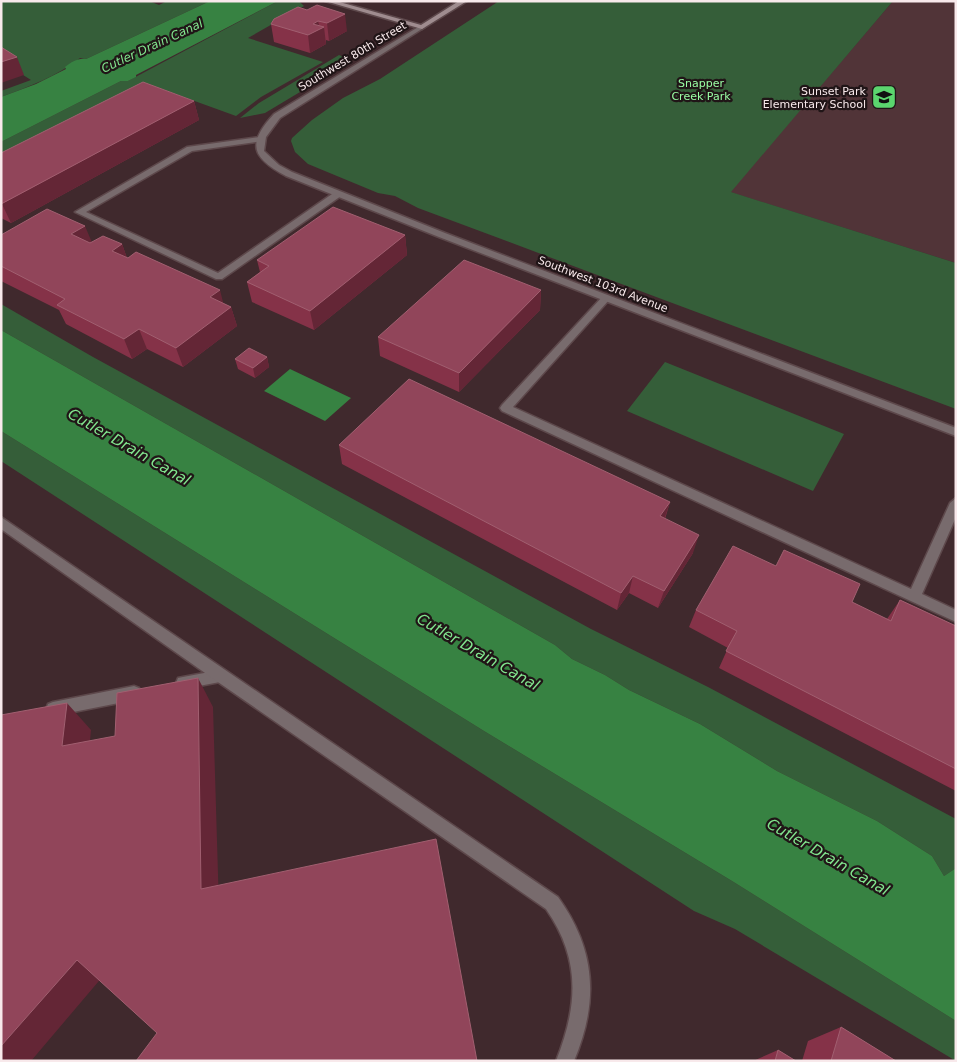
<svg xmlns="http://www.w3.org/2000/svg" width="957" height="1062" font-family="'DejaVu Sans',sans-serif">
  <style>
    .built { fill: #513438 }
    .green { fill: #355e39 }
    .water { fill: #378242 }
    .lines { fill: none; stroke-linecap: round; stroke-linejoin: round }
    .lane-casing { stroke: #5d484b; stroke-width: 3 }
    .street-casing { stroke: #5d484b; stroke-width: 3 }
    .secondary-casing { stroke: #5d484b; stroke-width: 3 }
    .lane { fill: #786b6d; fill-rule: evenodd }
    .street { fill: #786b6d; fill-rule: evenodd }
    .secondary { fill: #9f8c8f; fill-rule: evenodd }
    .wall { fill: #853248 }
    .shaded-wall { fill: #642636 }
    .building { fill: #91455a; stroke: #a15f70 }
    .labels { text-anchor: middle; stroke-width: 4.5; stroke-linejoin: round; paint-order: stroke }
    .far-street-label { font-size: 11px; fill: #f8e9eb; stroke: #201517 }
    .far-park-label { font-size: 11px; fill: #99fda4; stroke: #201517 }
    .far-poi-label { font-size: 11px; fill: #f8e9eb; stroke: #201517; text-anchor: end }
    .far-water-label { font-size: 12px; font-style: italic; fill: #82e58e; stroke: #201517 }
    .water-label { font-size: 15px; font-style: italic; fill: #82e58e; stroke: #201517 }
  </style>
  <rect width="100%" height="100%" fill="#40292d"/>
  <path class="built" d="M893 1H956V263L730 192Z"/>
  <path class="green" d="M1 1H149L159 5 167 1H210L86 59 80 58C56 77 30 86 1 97V91L31 80 1 61Z
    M278 1H299L304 6 248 38 323 62 261 97 236 116 156 87 1 163V142L121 81H128Z
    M499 1H893L731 192 956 263V409L418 208 395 196 378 193 308 164 295 152 291 141 292 138 312 120 343 98 380 79Z
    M339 55 346 58 350 62 265 113 240 118 259 103Z
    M1 304 93 357 591 629 708 687 956 819V868L944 876 932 856 877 821 777 771 700 724 629 690 605 675 572 659 555 645 1 330Z
    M665 362 844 434 813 491 627 411Z
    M1 431 484 731 732 881 956 1021V1061L735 929 694 911 1 461Z"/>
  <path class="water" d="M210 1H278L136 75V77L128 81H121L1 142V97L36 84 66 69 65 67C72 62 77 58 86 59Z
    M1 330 555 645 572 659 605 675 629 690 700 724 777 771 877 821 932 856 944 876 956 868V1021L732 881 484 731 1 431Z
    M290 369 351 398 325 421 264 391Z"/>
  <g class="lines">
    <defs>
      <path id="lane" d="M260 137H263V141L192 151 86 212 218 273 335 192H341V196L222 279H216L75 212 187 147Z
        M606 295 609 296V300L513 407 911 589 950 503 956 498V517L922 594 956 610V622L502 411 500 408 502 405 603 296Z
        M220 670 225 672 227 676 225 680 220 682 183 689 178 688 176 683 178 678 183 677Z
        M134 686 139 688 141 693 139 698 134 700 53 716 48 714 46 709 48 704 53 702Z"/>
      <path id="street" d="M420 26 425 27 280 118 266 137 264 151 279 165 292 172 445 233 956 428V436L439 237 286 176C252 158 246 144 274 114Z
        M1 517 558 897C596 950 599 1001 574 1061H556C578 1006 581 959 546 909L215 680 1 529Z"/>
      <path id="secondary" d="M325 1H336L421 25 459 1H467L422 29Z"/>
    </defs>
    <use href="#lane" class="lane-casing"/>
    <use href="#street" class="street-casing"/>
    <use href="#secondary" class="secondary-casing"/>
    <use href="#lane" class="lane"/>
    <use href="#street" class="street"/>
    <use href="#secondary" class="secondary"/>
  </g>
  <path class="wall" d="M298 7 347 31 329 41 326 40V44L310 53 274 42 271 24Z
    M194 101 199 120 11 223 1 218V153Z
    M1 235 92 243 122 244 127 258 231 307 237 326 183 367 147 349 132 359 66 324 59 310 1 281Z
    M405 235 407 255 314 330 252 302 247 282 260 272 257 260Z
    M541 290 540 310 459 392 380 356 378 337Z
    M267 357 269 367 255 378 238 369 235 359Z
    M339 445 670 502 665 519 693 553 658 608 629 593 617 610 342 464Z
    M776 566 887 619 900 600 956 626V791L719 668 728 648 689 627 696 610Z
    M841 1027 896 1061H802L808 1041Z
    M778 1050 796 1061H753Z"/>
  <path class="shaded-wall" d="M345 14 347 31 329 41 327 23Z
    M318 21 320 29 324 27 326 44 310 53 308 35 313 24Z
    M17 57 24 75 1 83V62Z
    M194 101 199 120 11 223 2 204Z
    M85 226 93 245 71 234Z
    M405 235 407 255 314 330 310 311Z
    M122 244 129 264 112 251Z
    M220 290 225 310 210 297Z
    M541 290 540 310 459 392V373Z
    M231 307 237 326 183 367 176 348Z
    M139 329 147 349 132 359 124 339Z
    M267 357 269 367 255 378 253 368Z
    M670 502 664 520 660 516Z
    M699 535 693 553 658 608 664 591Z
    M633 576 629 593 617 610 621 593Z
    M198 678 213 707 219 908 201 889Z
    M67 703 91 730 87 772 62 746Z
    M77 960 104 975 31 1061H1V1046Z"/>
  <path class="building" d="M317 5 345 14 327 23 318 21 313 24 324 27 308 35 271 24 274 19 298 7 307 10Z
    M1 47 17 57 1 62Z
    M143 82 194 101 1 204V153Z
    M333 207 405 235 310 311 247 282 269 266 257 260Z
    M47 209 85 226 71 234 90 243 103 236 122 244 112 251 128 258 136 252 220 290 210 297 231 307 176 348 139 329 124 339 57 305 65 299 1 266V235Z
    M464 260 541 290 459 373 378 337Z
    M249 348 267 357 253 368 235 359Z
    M409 379 670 502 660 516 699 535 664 591 633 576 621 593 339 445Z
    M733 546 776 566 784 550 860 584 852 602 891 621 900 600 956 626V769L726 651 737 631 696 610Z
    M198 678 201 889 436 839 477 1061H136L157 1033 77 960 1 1046V715L67 703 62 746 115 736 117 693Z
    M841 1027 896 1061H831Z
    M778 1050 796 1061H775Z"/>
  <defs>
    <symbol id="school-square" viewBox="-11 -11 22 22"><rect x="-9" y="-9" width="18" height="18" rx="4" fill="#5bd56e" stroke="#201517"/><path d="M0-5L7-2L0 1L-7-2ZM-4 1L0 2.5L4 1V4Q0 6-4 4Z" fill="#111"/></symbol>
  </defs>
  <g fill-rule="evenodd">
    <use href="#school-square" x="870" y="83" width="28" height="28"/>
  </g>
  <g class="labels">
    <g class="far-street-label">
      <text transform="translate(352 56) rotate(-31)" y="4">Southwest 80th Street</text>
      <text transform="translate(603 284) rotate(21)" y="4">Southwest 103rd Avenue</text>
    </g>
    <g class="far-park-label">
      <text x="701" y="87">Snapper<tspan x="701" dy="13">Creek Park</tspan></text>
    </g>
    <g class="far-poi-label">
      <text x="866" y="95">Sunset Park<tspan x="866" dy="13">Elementary School</tspan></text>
    </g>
    <g class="far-water-label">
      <text transform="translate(152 46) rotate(-25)" y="4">Cutler Drain Canal</text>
    </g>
    <g class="water-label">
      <text transform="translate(129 447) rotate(30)" y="5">Cutler Drain Canal</text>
      <text transform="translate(478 652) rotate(30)" y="5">Cutler Drain Canal</text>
      <text transform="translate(828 857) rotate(30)" y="5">Cutler Drain Canal</text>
    </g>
  </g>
  <rect width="957" height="1062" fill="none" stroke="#f8e9eb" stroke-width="5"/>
</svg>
